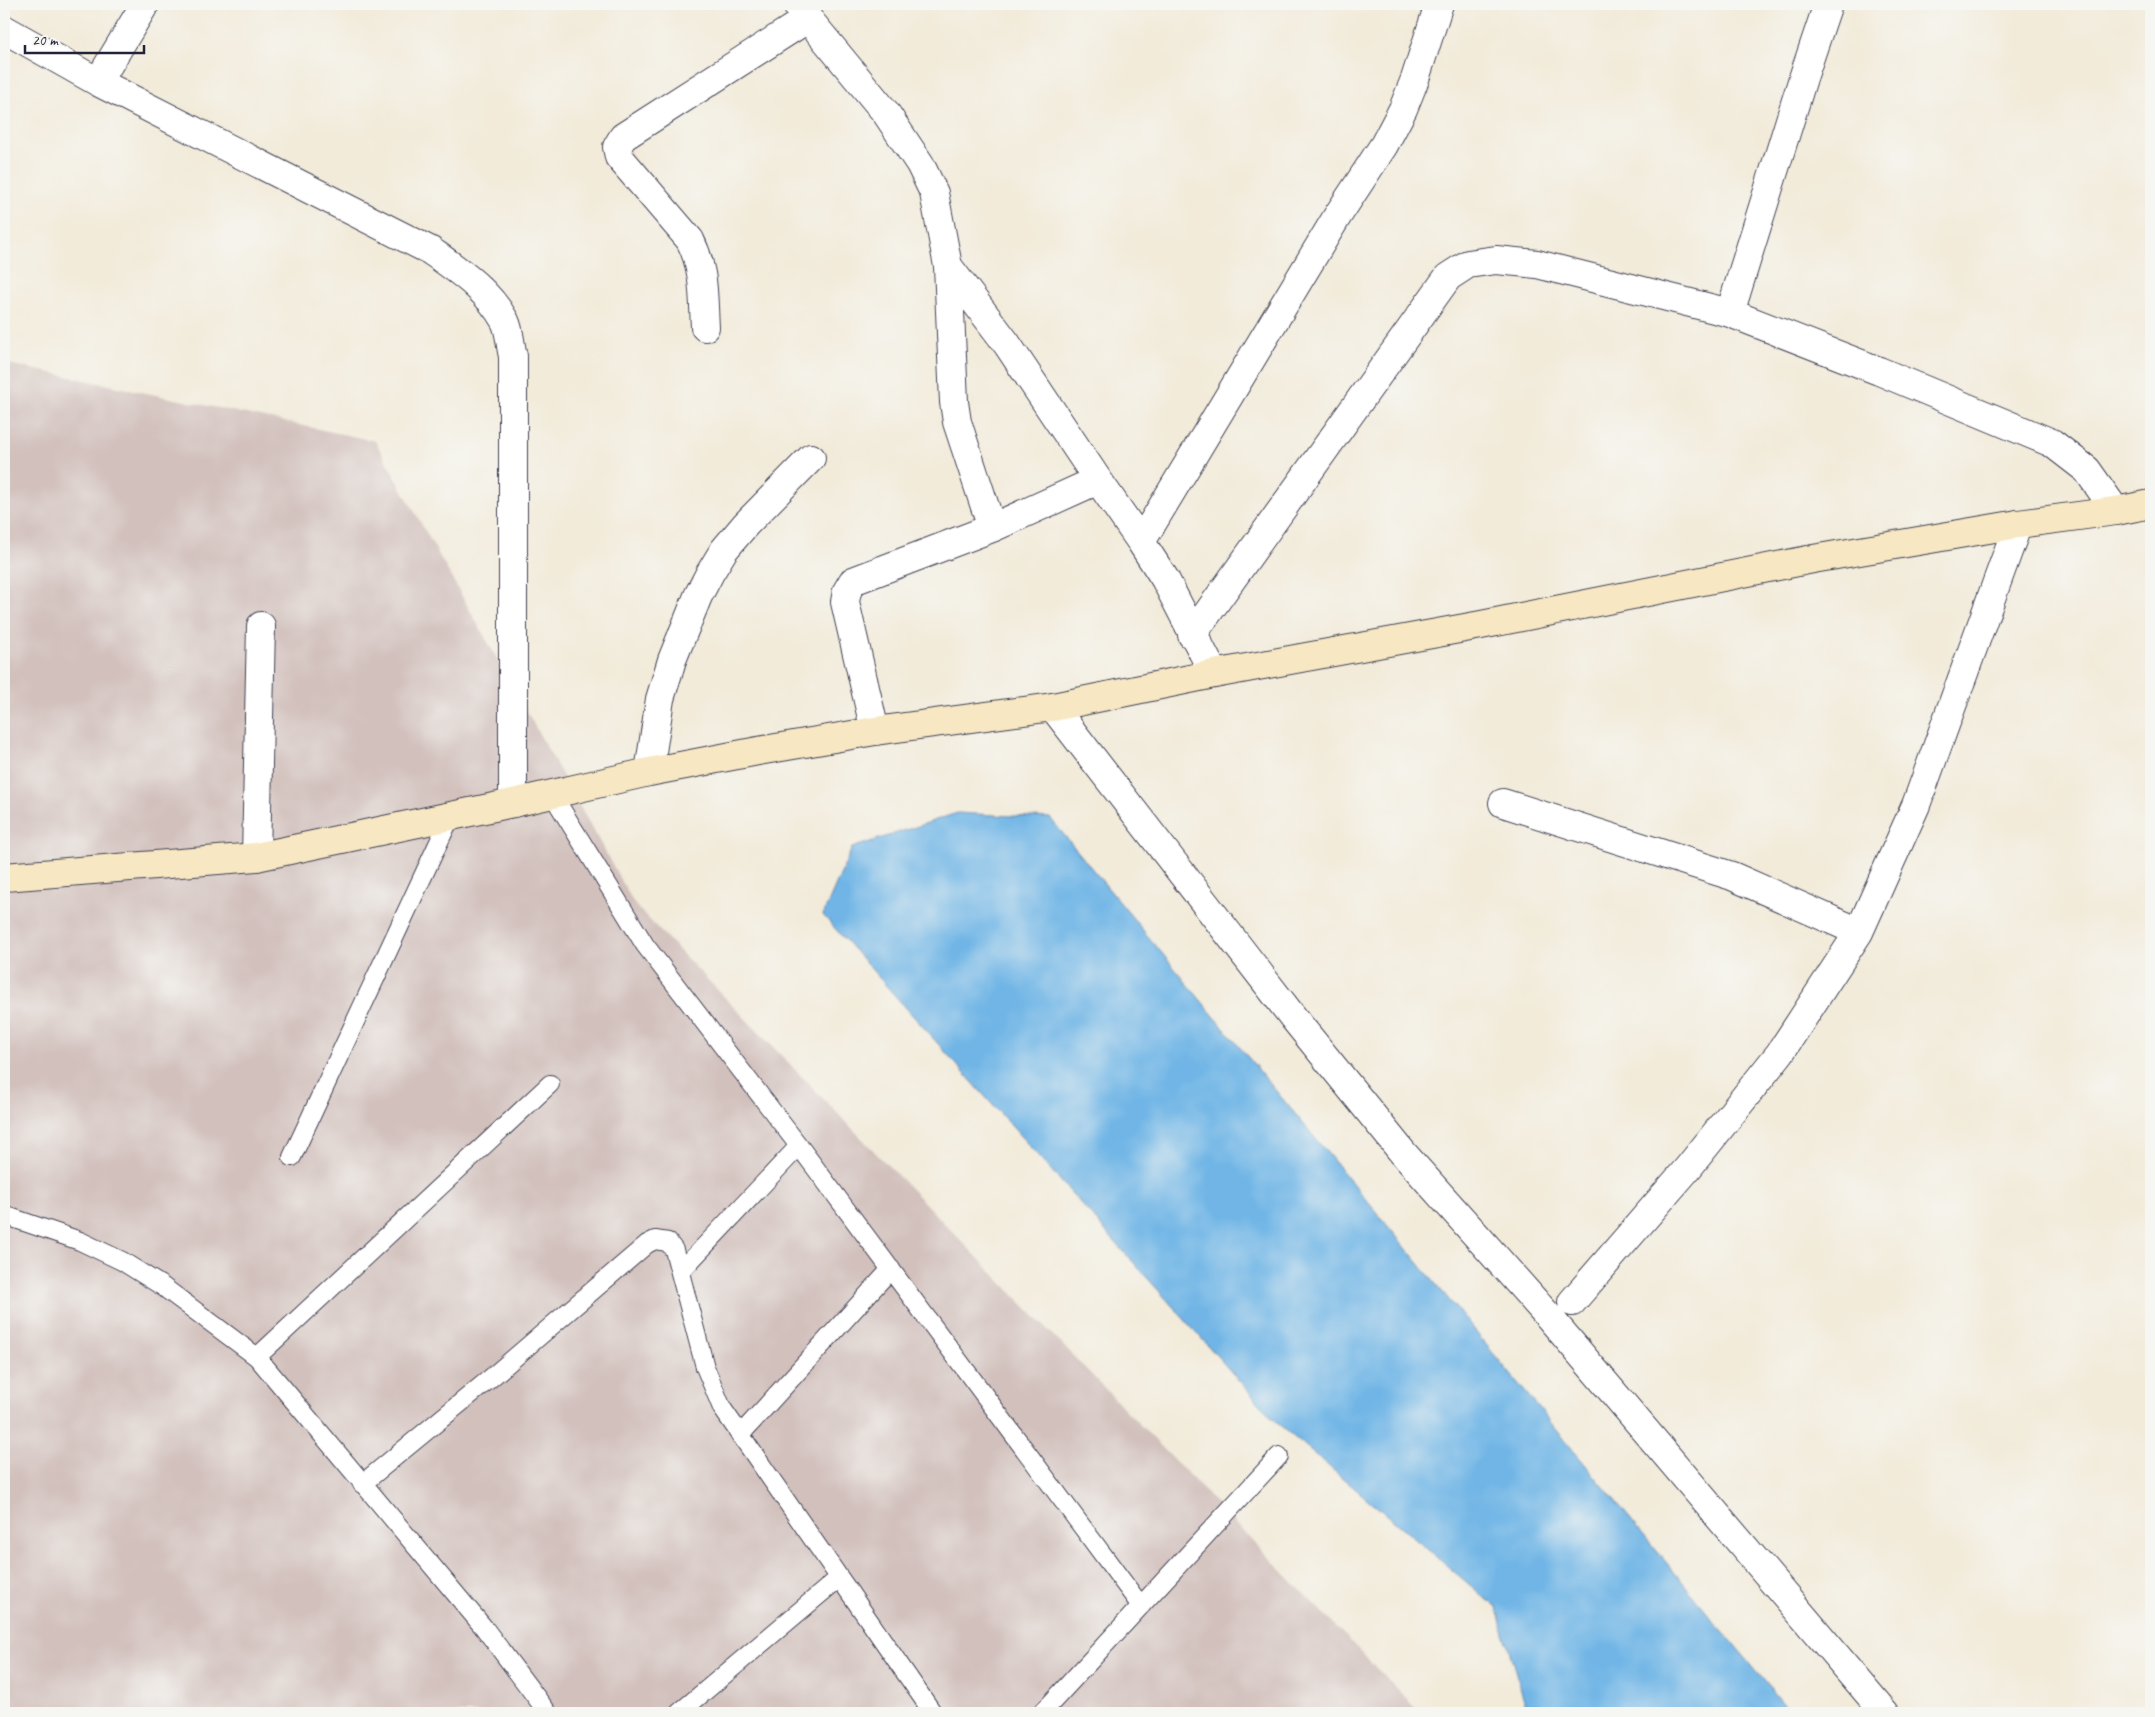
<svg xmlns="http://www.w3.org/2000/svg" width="2155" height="1717" font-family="Caveat,sans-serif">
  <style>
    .industrial { fill: #d1c0bc }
    .water { fill: #70b5e6; stroke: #496c90 }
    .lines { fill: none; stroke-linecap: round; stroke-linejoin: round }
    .lane-casing { stroke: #414053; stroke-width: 20 }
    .street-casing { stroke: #414053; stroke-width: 30 }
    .secondary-casing { stroke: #414053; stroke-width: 30 }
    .lane { stroke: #fff; stroke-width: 18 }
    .street { stroke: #fff; stroke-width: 28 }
    .secondary { stroke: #f7e8c3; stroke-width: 28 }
  </style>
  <rect width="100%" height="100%" fill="#f6f6f2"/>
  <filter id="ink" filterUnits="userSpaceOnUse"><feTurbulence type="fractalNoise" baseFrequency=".02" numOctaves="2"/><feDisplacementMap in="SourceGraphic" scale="10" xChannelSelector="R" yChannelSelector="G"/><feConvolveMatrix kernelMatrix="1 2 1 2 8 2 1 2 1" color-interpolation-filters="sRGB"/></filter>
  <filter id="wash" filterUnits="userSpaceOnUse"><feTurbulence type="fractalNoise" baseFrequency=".0096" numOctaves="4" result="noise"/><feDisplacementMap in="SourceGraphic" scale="20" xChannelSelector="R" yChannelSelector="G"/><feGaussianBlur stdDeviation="1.12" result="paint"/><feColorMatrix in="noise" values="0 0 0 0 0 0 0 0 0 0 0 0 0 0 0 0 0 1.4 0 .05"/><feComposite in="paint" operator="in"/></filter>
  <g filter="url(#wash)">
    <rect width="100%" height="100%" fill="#f2ebda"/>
    <path class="industrial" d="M4 363 375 441 635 905 1420 1713H4Z"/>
    <path class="water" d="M957 813 1050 818 1791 1713H1528L1496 1607 1276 1422 823 915 852 848Z"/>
  </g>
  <g filter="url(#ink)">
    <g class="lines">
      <defs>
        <path id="lane" d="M552 794 645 945 799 1146 1141 1606
          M292 1157 451 816
          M4 1215 80 1241 122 1261 162 1286 257 1357 485 1629 548 1713
          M680 1272 799 1146
          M257 1357 550 1084
          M740 1435 891 1269
          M362 1484 492 1377 647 1244 655 1240 668 1242 674 1250 705 1367 722 1408 933 1713
          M679 1713 839 1578
          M1042 1713 1279 1456"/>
        <path id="street" d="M796 4 886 113 920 164 934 193 948 266 1007 344 1098 480 1141 542 1165 579 1214 674
          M1828 4 1803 78 1730 313 1879 371 2052 443 2087 470 2116 511
          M4 29 98 82 431 251C459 271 488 290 505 321 510 331 510 345 513 356V803
          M98 82 145 4
          M948 266 954 402 957 422 992 528
          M705 327C703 295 705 270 690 240L619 157 617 147 623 137 807 19
          M1141 542 1338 215 1384 145 1403 109 1415 79 1439 4
          M1192 635 1448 277 1468 264 1496 260 1537 264 1730 313
          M1053 707 1296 1021 1403 1153 1550 1318 1885 1713
          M875 731 845 602 847 591 853 581 992 528 1098 480
          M649 772 660 699 672 660 698 596 710 573 724 550 746 524 811 458
          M1503 803 1732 876 1859 932
          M256 857 261 626
          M1572 1302 1688 1168 1780 1053 1859 932 1916 805 2018 524"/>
        <path id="secondary" d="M4 877 256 857 513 803 649 772 758 751 875 731 1053 707 1214 674 1481 625 1813 559 2018 524 2116 511 2151 504"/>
      </defs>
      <use href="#lane" class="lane-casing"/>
      <use href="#street" class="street-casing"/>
      <use href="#secondary" class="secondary-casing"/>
      <use href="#lane" class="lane"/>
      <use href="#street" class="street"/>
      <use href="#secondary" class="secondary"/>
    </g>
  </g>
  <rect width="2155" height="1717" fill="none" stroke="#f6f6f2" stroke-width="20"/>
  <path d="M25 45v8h119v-8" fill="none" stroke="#22223b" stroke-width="2.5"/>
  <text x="32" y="45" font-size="15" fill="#22223b" stroke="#f6f6f2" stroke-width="4" paint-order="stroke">20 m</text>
</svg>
